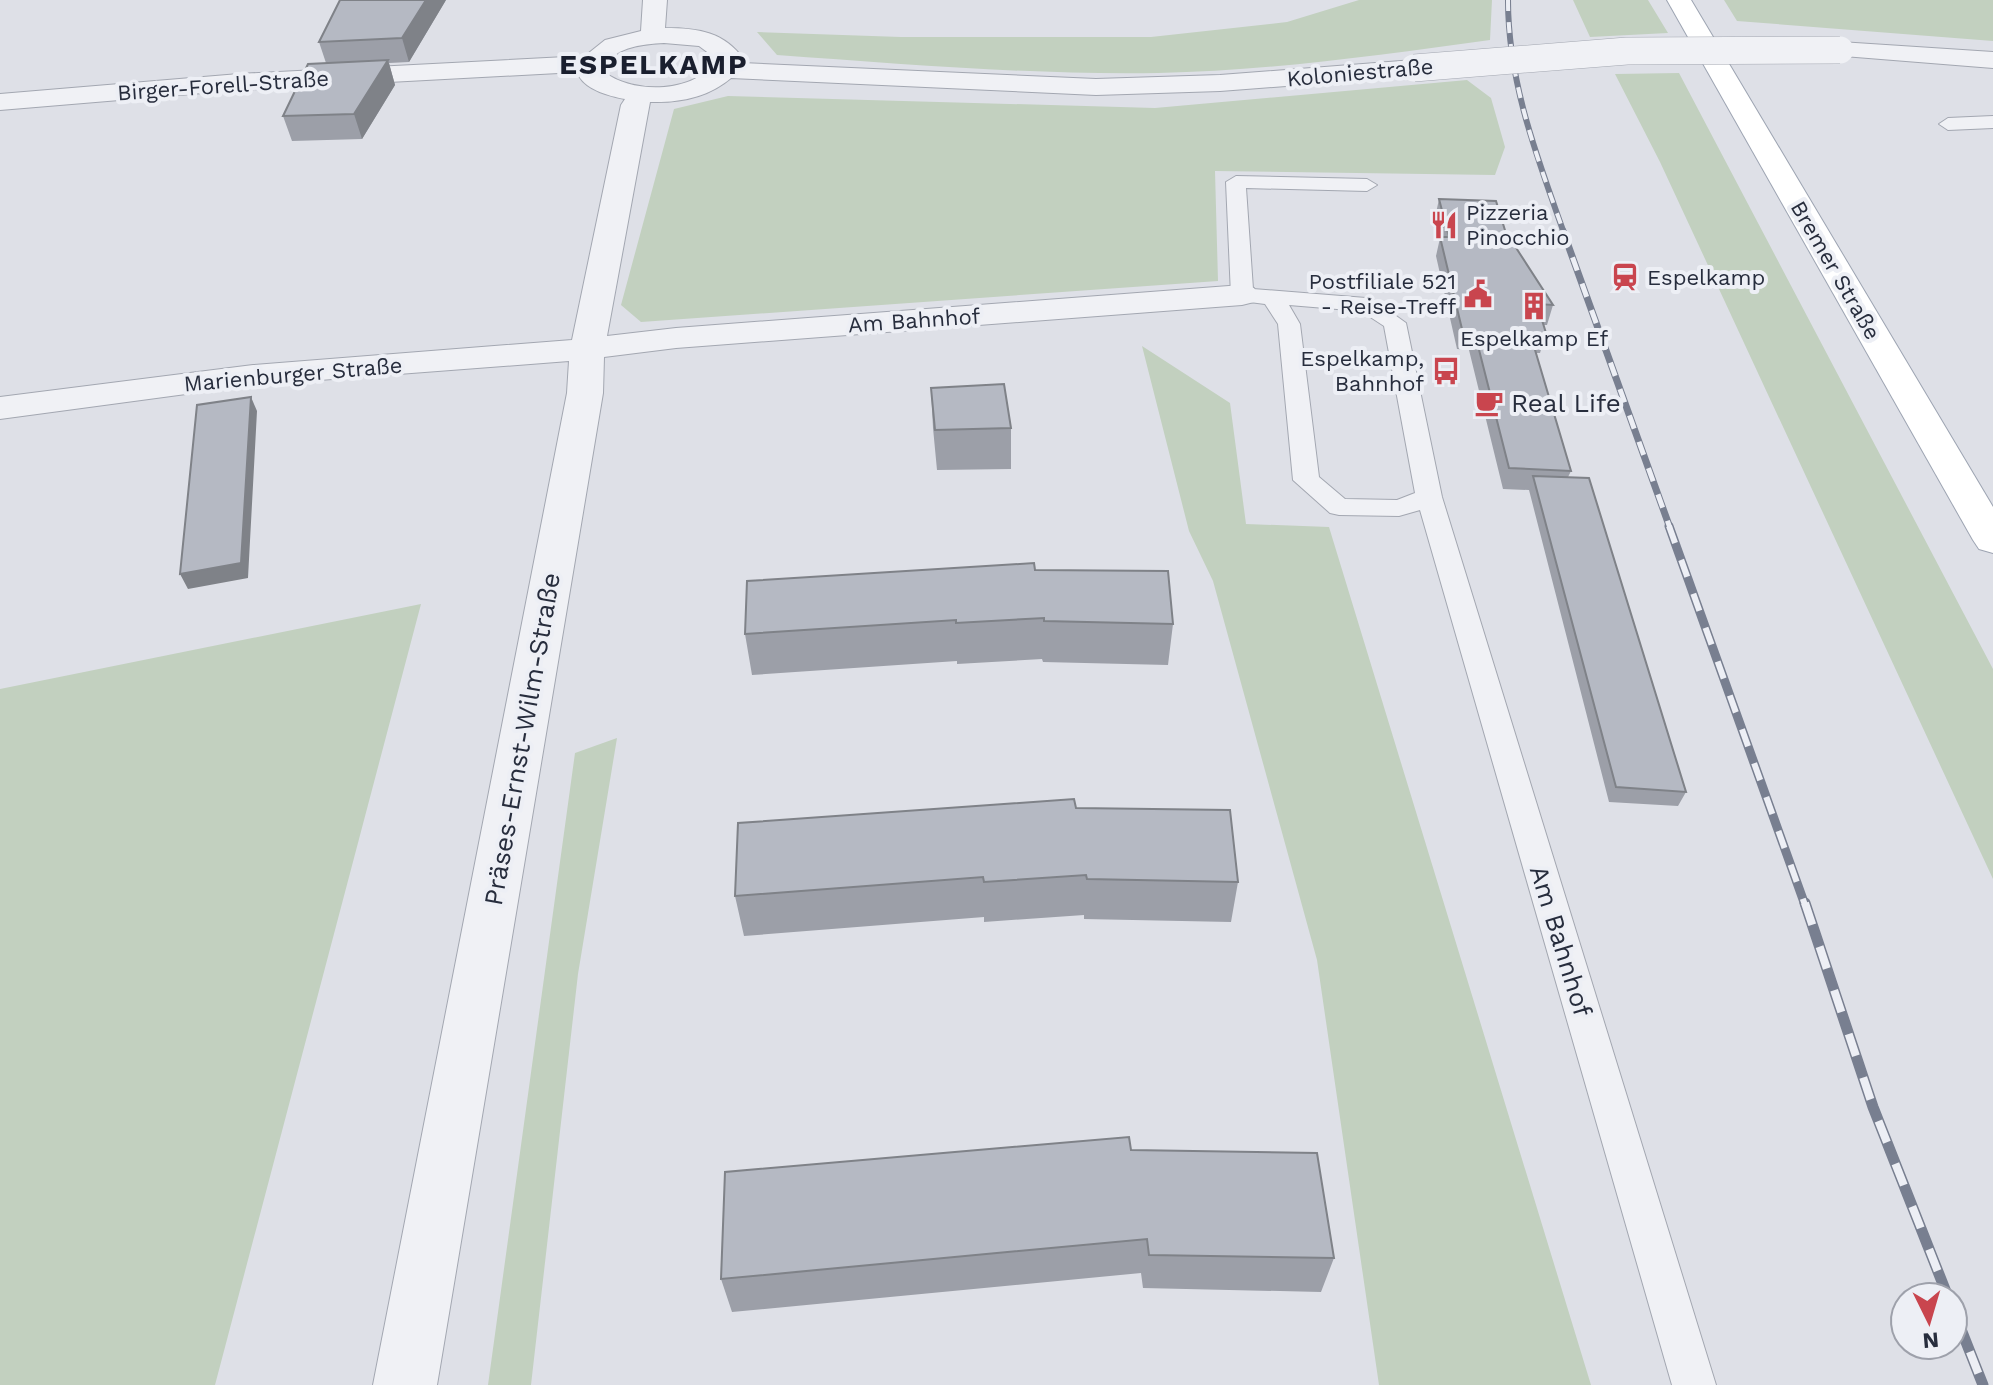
<svg xmlns="http://www.w3.org/2000/svg" width="1993" height="1385" font-family="'Work Sans',sans-serif">
  <style>
    .green { fill: #c2d0bf }
    .lines { fill: none; stroke-linecap: round; stroke-linejoin: round }
    .lane-casing { stroke: #a3a7b1; stroke-width: 2 }
    .street-casing { stroke: #a3a7b1; stroke-width: 2 }
    .primary-casing { stroke: #9da4b2; stroke-width: 2 }
    .lane { fill: #f0f1f5; fill-rule: evenodd }
    .street { fill: #f0f1f5; fill-rule: evenodd }
    .primary { fill: #fff; fill-rule: evenodd }
    .rail-far3-casing { stroke: #787f90; stroke-width: 6 }
    .rail-far2-casing { stroke: #787f90; stroke-width: 7 }
    .rail-far1-casing { stroke: #787f90; stroke-width: 9 }
    .rail-casing { stroke: #787f90; stroke-width: 11 }
    .rail-far3 { stroke: #edeff5; stroke-width: 4; stroke-dasharray: 11; stroke-linecap: butt }
    .rail-far2 { stroke: #edeff5; stroke-width: 5; stroke-dasharray: 14; stroke-linecap: butt }
    .rail-far1 { stroke: #edeff5; stroke-width: 6; stroke-dasharray: 18; stroke-linecap: butt }
    .rail { stroke: #edeff5; stroke-width: 8; stroke-dasharray: 23; stroke-linecap: butt }
    .street-bridge-casing { stroke: #a3a7b1; stroke-width: 28; stroke-linecap: butt }
    .street-bridge { stroke: #f0f1f5; stroke-width: 27 }
    .wall { fill: #9c9fa8 }
    .shaded-wall { fill: #7f8288 }
    .building { fill: #b5b9c3; stroke: #7f8288; stroke-width: 2 }
    .labels { text-anchor: middle; stroke-width: 8; stroke-linejoin: round; paint-order: stroke }
    .far-street-label { font-size: 22px; fill: #272d3d; stroke: #edeff5 }
    .far-poi-label { font-size: 22px; fill: #272d3d; stroke: #edeff5; text-anchor: start }
    .poi-label { font-size: 26px; fill: #272d3d; stroke: #edeff5; text-anchor: start }
    .street-label { font-size: 26px; fill: #272d3d; stroke: #edeff5 }
    .far-district-label { font-size: 28px; font-weight: bold; letter-spacing: 2px; fill: #1a1f2e; stroke: #edeff5 }
  </style>
  <rect width="100%" height="100%" fill="#dee0e7"/>
  <path class="green" d="M1359 0H1492L1490 40C1380 55 1269 71 1158 73 1031 75 903 64 777 55L757 32 901 37H1151L1287 22Z
    M1573 0H1648L1668 33 1590 37Z
    M1724 0H1993V41L1737 21Z
    M1679 73 1993 669V879L1660 162 1615 74Z
    M1467 80 1491 98 1505 147 1495 175 1215 171 1218 281 641 322 621 305 674 109 728 96 1155 108Z
    M1142 346 1230 403 1246 524 1329 527 1591 1385H1379L1317 960 1213 581 1189 531Z
    M421 604 215 1385H0V689Z
    M617 738 578 974 531 1385H488L575 753Z"/>
  <g class="lines">
    <defs>
      <path id="lane" d="M1993 116V128L1948 130 1939 124 1948 118Z
        M1236 176 1367 179 1377 185 1367 191 1246 188 1253 289 1366 298 1374 300 1406 323 1442 497 1716 1385H1672L1420 510 1399 516 1339 515 1330 513 1293 480 1278 324 1265 304 1234 300 1231 295 1226 182ZM1289 305 1361 311 1384 326 1415 493 1397 500 1345 499 1319 477 1300 324Z"/>
      <path id="street" d="M643 0H667L665 28C698 28 725 32 744 60L742 63 1096 79 1220 75 1414 60 1423 62 1427 68 1423 74 1414 76 1220 91 1096 95 731 78C709 97 679 103 650 102L607 336 676 328 1242 285 1254 288 1258 295 1254 302 1242 305 676 348 604 357 603 393 437 1385H373L567 393 569 361 253 385 0 419V397L253 365 572 340 621 105 625 99C608 96 583 89 577 72L239 90 0 110V94L239 74 585 56 605 40 641 31ZM664 43 699 46 718 60C694 93 635 95 604 72 609 47 643 44 664 43Z
        M1840 42 1993 52V68L1831 55 1827 50 1831 45Z"/>
      <path id="primary" d="M1667 0H1691L1993 507V553L1979 549 1973 540Z"/>
    </defs>
    <use href="#lane" class="lane-casing"/>
    <use href="#street" class="street-casing"/>
    <use href="#primary" class="primary-casing"/>
    <use href="#lane" class="lane"/>
    <use href="#street" class="street"/>
    <use href="#primary" class="primary"/>
    <defs>
      <path id="rail-far3" d="M1508 0C1508 82 1537 157 1564 233"/>
      <path id="rail-far2" d="M1563 231 1670 528"/>
      <path id="rail-far1" d="M1669 526 1805 905"/>
      <path id="rail" d="M1805 903 1873 1107 1948 1297
        M1953 1309 1983 1385"/>
    </defs>
    <use href="#rail-far3" class="rail-far3-casing"/>
    <use href="#rail-far2" class="rail-far2-casing"/>
    <use href="#rail-far1" class="rail-far1-casing"/>
    <use href="#rail" class="rail-casing"/>
    <use href="#rail-far3" class="rail-far3"/>
    <use href="#rail-far2" class="rail-far2"/>
    <use href="#rail-far1" class="rail-far1"/>
    <use href="#rail" class="rail"/>
    <defs>
      <path id="street-bridge" d="M1414 68 1627 51 1840 50"/>
    </defs>
    <use href="#street-bridge" class="street-bridge-casing"/>
    <use href="#street-bridge" class="street-bridge"/>
  </g>
  <path class="wall" d="M446 0 409 62 389 63 395 85 362 139 292 141 283 116 326 63 319 42Z
    M1439 199 1508 240 1553 305 1547 325H1544L1546 333 1540 353H1535L1571 471 1568 477 1686 792 1678 806 1609 802 1529 490 1503 489 1469 350 1457 349 1436 256 1440 238 1435 218Z
    M931 388 1011 428V469L937 470 933 428Z
    M1035 570 1173 624 1168 665 1043 662 1042 659 957 664V661L752 675 745 634Z
    M1076 808 1238 882 1231 922 1084 919V915L984 922V917L744 936 735 896Z
    M1131 1150 1334 1258 1321 1292 1143 1288 1141 1273 732 1312 721 1279Z"/>
  <path class="shaded-wall" d="M426 0H446L409 62 402 38Z
    M388 60 395 85 362 139 354 114Z
    M251 397 257 411 248 578 188 589 180 574Z"/>
  <path class="building" d="M340 0H426L402 38 319 42Z
    M388 60 354 114 283 116 308 64Z
    M1439 199 1496 201 1508 240H1511L1553 305 1537 304 1546 333H1530L1571 471 1509 468 1474 330 1462 329 1440 237H1449Z
    M1004 384 1011 428 935 430 931 388Z
    M251 397 241 563 180 574 197 405Z
    M1533 476 1589 478 1686 792 1616 787Z
    M1034 563 1035 570 1168 571 1173 624 1044 621V618L956 623V620L745 634 747 581Z
    M1074 799 1076 808 1230 810 1238 882 1087 879 1086 875 984 882 983 877 735 896 738 823Z
    M1129 1137 1131 1150 1317 1153 1334 1258 1149 1255 1147 1239 721 1279 725 1172Z"/>
  <defs>
    <symbol id="restaurant-bare" viewBox="-9 -9 18 18"><path d="M-5-6h1v4h1v-4h1v4h1v-4h1v5L-1.5 .5V6h-2V.5L-5-1ZM5-6V6H3V1.5H1.5Q1.5-4 5-6Z" fill="#c9454e" stroke="#edeff5" stroke-width="2.5" paint-order="stroke"/></symbol>
    <symbol id="station-bare" viewBox="-9 -9 18 18"><path d="M-3-6H3Q5-6 5-4V2Q5 4 3 4L4.5 6H3L1.5 4h-3L-3 6H-4.5L-3 4Q-5 4-5 2V-4Q-5-6-3-6ZM-3.5-4v3h7v-3ZM-3.5 1v1.5H-2V1ZM2 1v1.5H3.5V1Z" fill="#c9454e" stroke="#edeff5" stroke-width="2.5" paint-order="stroke"/></symbol>
    <symbol id="civic-bare" viewBox="-9 -9 18 18"><path d="M-.6-6.5H3V-4.5H.6V-3L4-1V1h2V6H-6V1h2V-1L-.6-3ZM-1.2 2.5V6h2.4V2.5Z" fill="#c9454e" stroke="#edeff5" stroke-width="2.5" paint-order="stroke"/></symbol>
    <symbol id="building-bare" viewBox="-9 -9 18 18"><path d="M-4-6H4V6H1V3H-1V6H-4ZM-2.5-4.3h1.7v1.8h-1.7ZM.8-4.3h1.7v1.8H.8ZM-2.5-1h1.7V.8h-1.7ZM.8-1h1.7V.8H.8Z" fill="#c9454e" stroke="#edeff5" stroke-width="2.5" paint-order="stroke"/></symbol>
    <symbol id="bus-bare" viewBox="-9 -9 18 18"><path d="M-5-6H5V4H4V6H2V4H-2V6H-4V4H-5ZM-3.5-4V0h7V-4ZM-3.5 1.2v1.5H-2V1.2ZM2 1.2v1.5H3.5V1.2Z" fill="#c9454e" stroke="#edeff5" stroke-width="2.5" paint-order="stroke"/></symbol>
    <symbol id="cafe-bare" viewBox="-9 -9 18 18"><path d="M-5.5-4.5H6V0H3Q3 3.5 0 3.5H-2.5Q-5.5 3.5-5.5 0ZM3-3.2v2h1.7v-2ZM-6 4.5H4V6H-6Z" fill="#c9454e" stroke="#edeff5" stroke-width="2.5" paint-order="stroke"/></symbol>
  </defs>
  <g fill-rule="evenodd">
    <use href="#restaurant-bare" x="1424" y="205" width="40" height="40"/>
    <use href="#station-bare" x="1605" y="257" width="40" height="40"/>
    <use href="#civic-bare" x="1458" y="274" width="40" height="40"/>
    <use href="#building-bare" x="1514" y="286" width="40" height="40"/>
    <use href="#bus-bare" x="1426" y="351" width="40" height="40"/>
    <use href="#cafe-bare" x="1469" y="383" width="40" height="40"/>
  </g>
  <g class="labels">
    <g class="far-street-label">
      <text transform="translate(1360 72) rotate(-5)" y="8">Koloniestraße</text>
      <text transform="translate(223 85) rotate(-4)" y="8">Birger-Forell-Straße</text>
      <text transform="translate(1836 270) rotate(60)" y="8">Bremer Straße</text>
      <text transform="translate(914 320) rotate(-4)" y="8">Am Bahnhof</text>
      <text transform="translate(293 374) rotate(-5)" y="8">Marienburger Straße</text>
    </g>
    <g class="far-poi-label">
      <text x="1466" y="220">Pizzeria<tspan x="1466" dy="25">Pinocchio</tspan></text>
      <text x="1647" y="285">Espelkamp</text>
      <text x="1456" y="289" text-anchor="end">Postfiliale 521<tspan x="1456" dy="25">- Reise-Treff</tspan></text>
      <text x="1534" y="346" text-anchor="middle">Espelkamp Ef</text>
      <text x="1424" y="366" text-anchor="end">Espelkamp,<tspan x="1424" dy="25">Bahnhof</tspan></text>
    </g>
    <g class="poi-label">
      <text x="1511" y="412">Real Life</text>
    </g>
    <g class="street-label">
      <text transform="translate(522 739) rotate(-80)" y="9">Präses-Ernst-Wilm-Straße</text>
      <text transform="translate(1561 941) rotate(73)" y="9">Am Bahnhof</text>
    </g>
    <g class="far-district-label">
      <text x="654" y="74">ESPELKAMP</text>
    </g>
  </g>
  <g transform="translate(1929 1321) rotate(175)"><circle r="38" fill="#edeff5" stroke="#9ea1ab" stroke-width="2"/>
  <path d="M0-6L14 30L0 20L-14 30Z" fill="#c9454e"/>
  <text y="-12" font-size="22" font-weight="bold" text-anchor="middle" fill="#272d3d">N</text>
  </g>
</svg>
